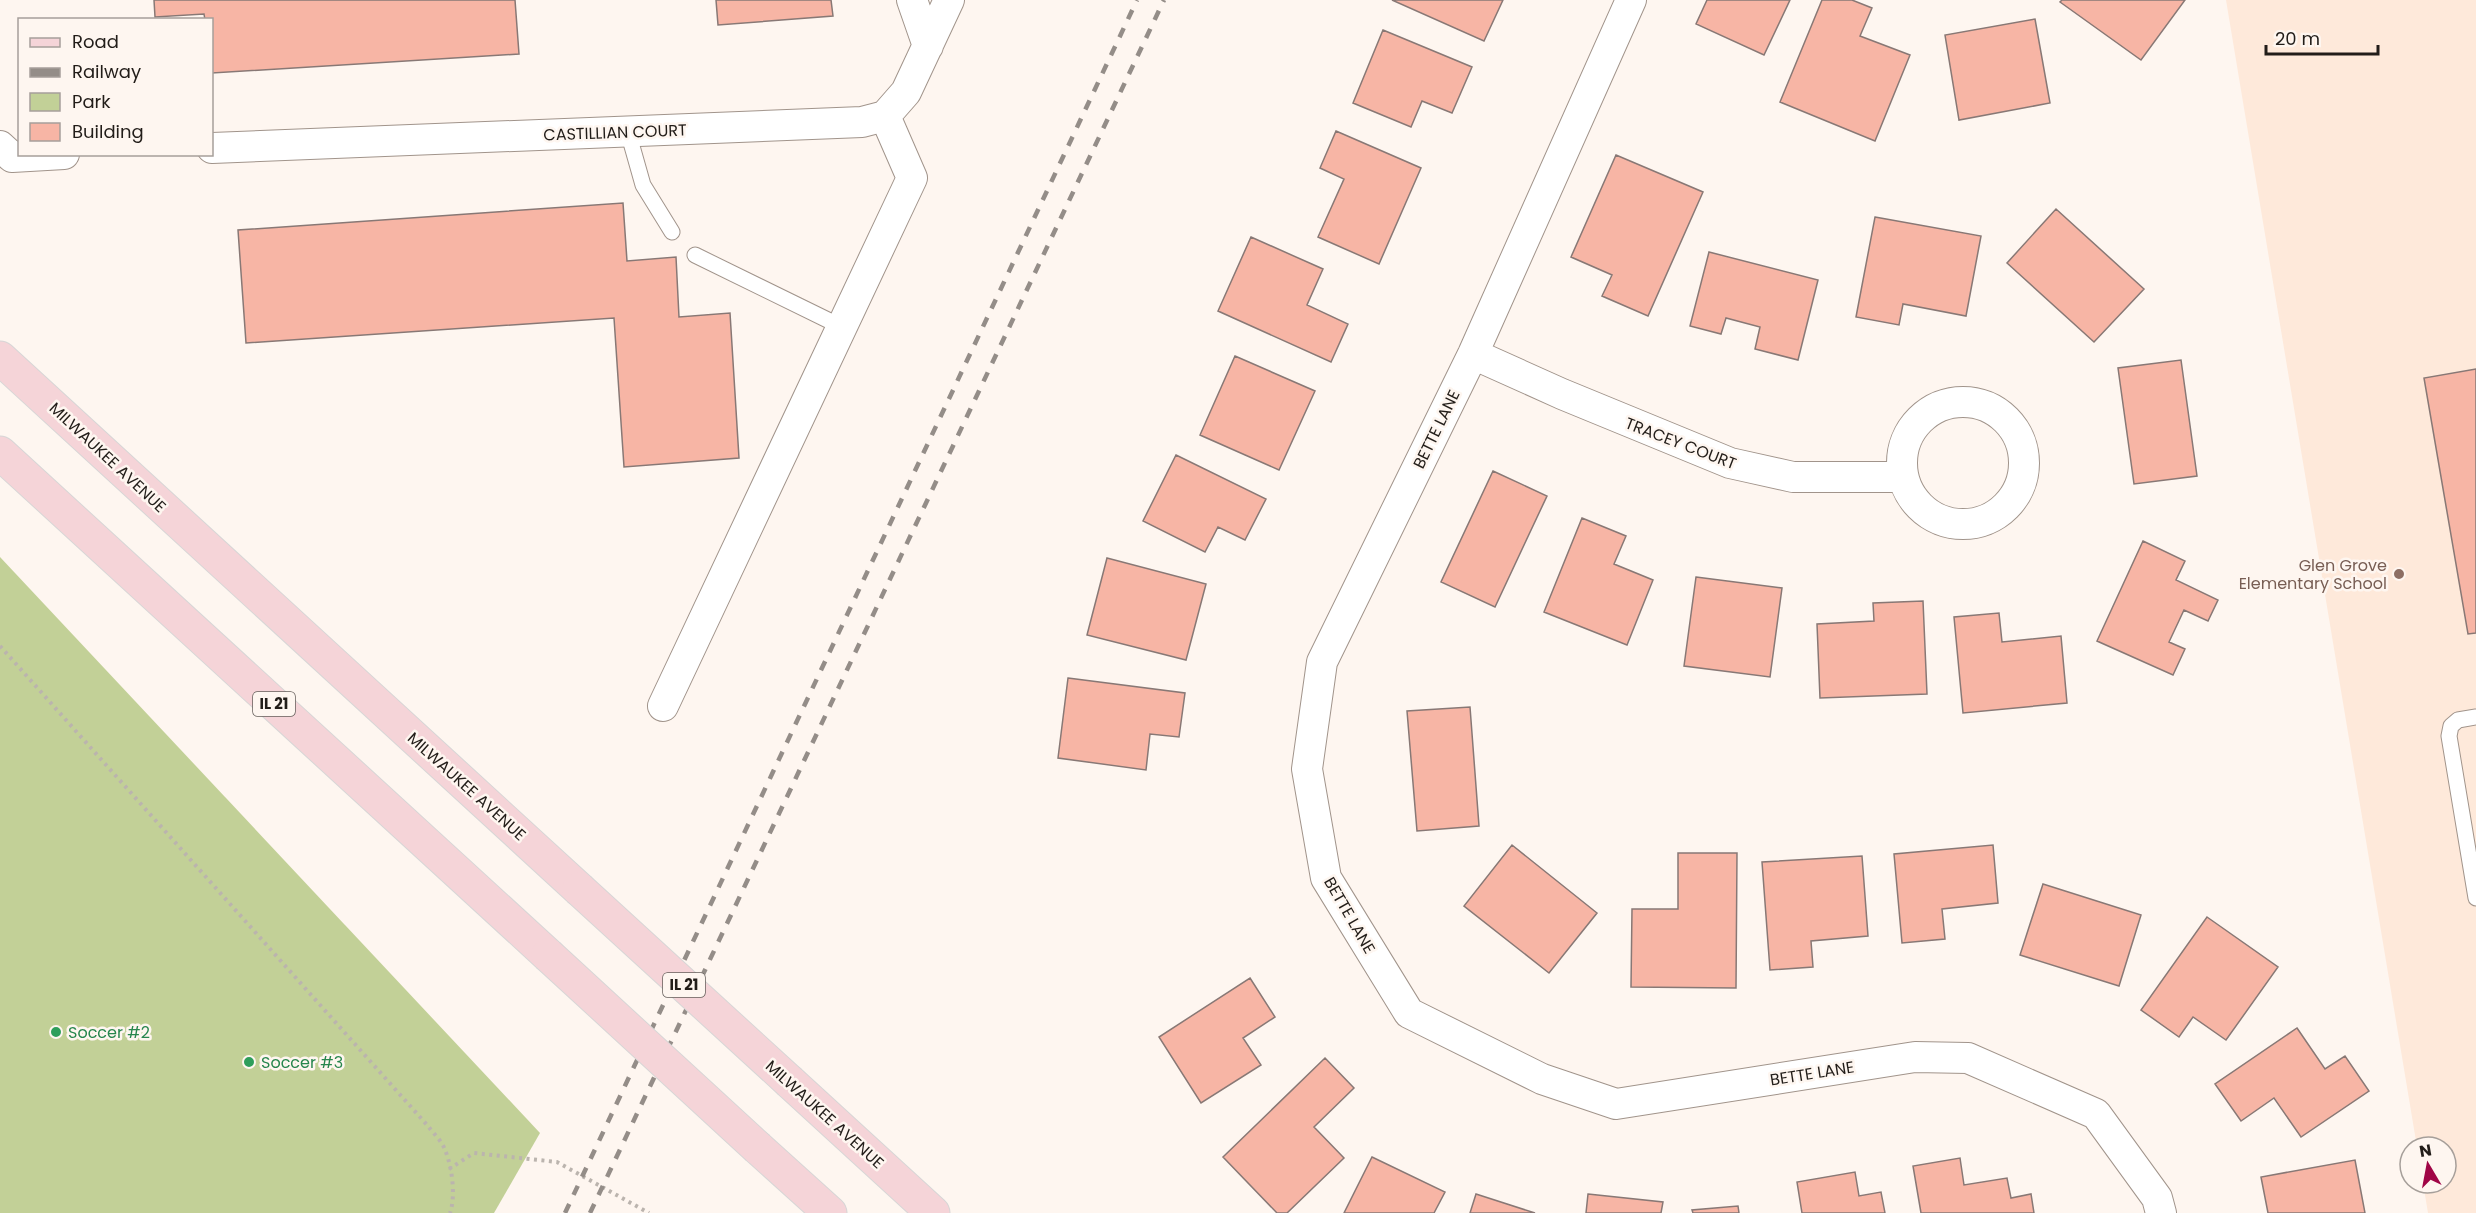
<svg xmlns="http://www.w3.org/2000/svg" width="2476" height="1213" font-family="Poppins,sans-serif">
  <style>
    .built { fill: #fee9da }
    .green { fill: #c2d097 }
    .building { fill: #f7b5a5; stroke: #887875; stroke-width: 1.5 }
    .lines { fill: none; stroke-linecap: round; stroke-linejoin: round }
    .lane-casing { stroke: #a1948b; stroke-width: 17 }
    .street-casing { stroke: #a1948b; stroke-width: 32 }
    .primary-casing { stroke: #d7d6d6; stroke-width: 35 }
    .path { stroke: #bbb4ae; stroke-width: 4; stroke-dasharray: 3 4.5; stroke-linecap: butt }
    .lane { stroke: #fff; stroke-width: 15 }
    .street { stroke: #fff; stroke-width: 30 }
    .primary { stroke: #f5d4d8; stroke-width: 33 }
    .rail { stroke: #948d88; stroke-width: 4.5; stroke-dasharray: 10 10; stroke-linecap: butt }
    .primary-bridge-casing { stroke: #d7d6d6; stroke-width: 35; stroke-linecap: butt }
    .primary-bridge { stroke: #f5d4d8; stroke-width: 33 }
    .education-dot { fill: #8d6e63; stroke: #fef6f0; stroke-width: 2 }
    .leisure-dot { fill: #2e9e5b; stroke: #fef6f0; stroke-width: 2 }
    .labels { text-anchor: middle; stroke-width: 5; stroke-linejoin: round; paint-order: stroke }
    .shield { fill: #fef6f0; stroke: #645e5a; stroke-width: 1.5 }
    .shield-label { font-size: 15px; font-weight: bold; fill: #221d19 }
    .street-label { font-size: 16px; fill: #221d19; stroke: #fef6f0 }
    .education-label { font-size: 16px; fill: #785e54; stroke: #fef6f0; text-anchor: end }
    .leisure-label { font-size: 16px; fill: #27864d; stroke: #fef6f0; text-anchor: start }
  </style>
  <rect width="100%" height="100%" fill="#fef6f0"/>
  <path class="built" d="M2226 0H2476V1213H2428L2423 1183H2446V1147H2417Z"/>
  <path class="green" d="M0 557 540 1133 494 1213H0Z"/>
  <path class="building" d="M154 0H515L519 54 212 73V20H205L204 14 155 17Z
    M716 0H831L833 16 718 25Z
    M1392 0H1503L1484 41Z
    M1707 0H1790L1764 55 1696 24Z
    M1822 0H1852L1872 8 1860 36 1910 55 1875 141 1780 102Z
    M2062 0H2185L2141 60 2060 2Z
    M2035 19 2050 103 1959 120 1945 35Z
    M1383 30 1472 67 1452 113 1422 101 1411 127 1353 103Z
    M1336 131 1421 168 1379 264 1318 237 1344 179 1320 168Z
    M1616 155 1703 192 1648 316 1602 296 1612 275 1571 257Z
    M623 203 627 261 676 257 679 317 730 313 739 458 624 467 614 318 246 343 238 230Z
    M2056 209 2144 289 2094 342 2007 263Z
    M1875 217 1981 236 1966 316 1903 304 1899 325 1856 317Z
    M1251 237 1323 269 1307 305 1348 324 1331 362 1218 311Z
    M1709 252 1818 280 1798 360 1755 349 1760 327 1726 318 1721 334 1690 326Z
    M1235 356 1315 391 1279 470 1200 435Z
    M2181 360 2197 476 2134 484 2118 368Z
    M2476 369V633L2468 634 2424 378Z
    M1176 455 1266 499 1245 540 1218 527 1205 552 1143 521Z
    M1493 471 1547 496 1495 607 1441 582Z
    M1582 518 1626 536 1614 564 1653 580 1627 645 1544 612Z
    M2143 541 2185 561 2176 580 2218 600 2208 621 2184 610 2169 642 2185 649 2173 675 2097 641Z
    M1107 558 1206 584 1186 660 1087 635Z
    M1696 577 1782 588 1770 677 1684 666Z
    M1923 601 1927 694 1820 698 1817 624 1874 621 1873 603Z
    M1999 613 2002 642 2061 636 2067 703 1963 713 1954 617Z
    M1068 678 1185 693 1179 737 1150 734 1146 770 1058 758Z
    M1470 707 1479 826 1417 831 1407 711Z
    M1512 845 1597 913 1549 973 1464 906Z
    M1993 845 1998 903 1942 909 1945 939 1902 943 1894 854Z
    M1678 853H1737L1736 988 1631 987 1632 909H1678Z
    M1862 856 1868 936 1811 941 1813 967 1770 970 1762 862Z
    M2043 884 2141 915 2119 986 2020 955Z
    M2207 917 2278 967 2226 1040 2193 1017 2179 1037 2141 1010Z
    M1250 978 1275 1017 1243 1038 1261 1065 1201 1103 1159 1037Z
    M2297 1028 2325 1069 2345 1056 2369 1091 2301 1137 2274 1098 2241 1121 2215 1084Z
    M1325 1058 1354 1088 1314 1127 1344 1158 1287 1213H1277L1223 1157Z
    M1372 1157 1445 1192 1434 1213H1344Z
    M1960 1158 1964 1185 2007 1178 2011 1198 2031 1194 2034 1213H1921L1913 1166Z
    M2355 1160 2365 1213H2268L2261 1177Z
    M1855 1172 1859 1196 1881 1192 1885 1213H1802L1797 1182Z
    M1476 1194 1535 1213H1470Z
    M1588 1194 1663 1202 1661 1213H1586Z
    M1738 1206 1739 1213H1693L1692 1210Z"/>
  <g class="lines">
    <defs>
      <path id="lane" d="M628 132 643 185 672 232
        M695 255 842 327
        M2476 717 2458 720 2451 726 2449 736 2476 898"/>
      <path id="street" d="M912 0 928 46
        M1631 0 1473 354 1322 662 1307 769 1326 878 1409 1013 1542 1079 1616 1104 1915 1057 1968 1058 2096 1114 2157 1198 2161 1213
        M0 146 12 157 64 154
        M212 148 862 122 885 116 906 92 949 0
        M1473 354 1562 394 1730 463 1793 477H1903
        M1902 463a61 61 0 1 1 122 0a61 61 0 1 1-122 0Z
        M663 706 912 178 885 116"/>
      <path id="primary" d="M0 358 579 889
        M0 453 548 955
        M790 1082 933 1213
        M758 1148 830 1213"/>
    </defs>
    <use href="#lane" class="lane-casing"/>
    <use href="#street" class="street-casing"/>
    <use href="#primary" class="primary-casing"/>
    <path class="path" d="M0 646 428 1126C433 1133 442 1141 445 1150 452 1166 456 1196 450 1213
      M449 1169 474 1153 557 1162 649 1213"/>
    <use href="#lane" class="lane"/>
    <use href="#street" class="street"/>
    <use href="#primary" class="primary"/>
    <path class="rail" d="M565 1213 1137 0
      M590 1213 1164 0"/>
    <defs>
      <path id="primary-bridge" d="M579 889 790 1082
        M548 955 758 1148"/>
    </defs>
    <use href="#primary-bridge" class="primary-bridge-casing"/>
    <use href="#primary-bridge" class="primary-bridge"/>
  </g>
  <circle class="education-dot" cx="2399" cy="574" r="6"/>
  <g class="leisure-dot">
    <circle cx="56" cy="1032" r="6"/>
    <circle cx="249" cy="1062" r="6"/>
  </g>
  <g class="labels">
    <g class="shield">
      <rect x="253" y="692" width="42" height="24" rx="4.5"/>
      <rect x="663" y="973" width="42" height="24" rx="4.5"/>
    </g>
    <g class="shield-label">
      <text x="274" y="709">IL 21</text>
      <text x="684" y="990">IL 21</text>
    </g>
    <g class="street-label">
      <text transform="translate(615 132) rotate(-2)" y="6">CASTILLIAN COURT</text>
      <text transform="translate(1436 429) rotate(-64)" y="6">BETTE LANE</text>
      <text transform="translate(1681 443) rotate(21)" y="6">TRACEY COURT</text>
      <text transform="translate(108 457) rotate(43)" y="6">MILWAUKEE AVENUE</text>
      <text transform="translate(467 786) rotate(42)" y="6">MILWAUKEE AVENUE</text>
      <text transform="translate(1350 915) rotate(60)" y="6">BETTE LANE</text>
      <text transform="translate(1812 1073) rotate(-9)" y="6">BETTE LANE</text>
      <text transform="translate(825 1114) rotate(42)" y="6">MILWAUKEE AVENUE</text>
    </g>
    <g class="education-label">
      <text x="2387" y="571">Glen Grove<tspan x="2387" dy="18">Elementary School</tspan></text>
    </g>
    <g class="leisure-label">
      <text x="68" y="1038">Soccer #2</text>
      <text x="261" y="1068">Soccer #3</text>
    </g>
  </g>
  <rect x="18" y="18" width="195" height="138" fill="#fef6f0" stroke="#a69f9a" stroke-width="1.5"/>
  <rect x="30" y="38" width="30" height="9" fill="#f5d4d8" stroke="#a69f9a" stroke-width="1.5"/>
  <text x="72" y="48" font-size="18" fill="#221d19">Road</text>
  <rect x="30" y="68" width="30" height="9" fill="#948d88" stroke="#a69f9a" stroke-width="1.5"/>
  <text x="72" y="78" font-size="18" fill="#221d19">Railway</text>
  <rect x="30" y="93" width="30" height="18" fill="#c2d097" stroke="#a69f9a" stroke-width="1.5"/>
  <text x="72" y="108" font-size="18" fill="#221d19">Park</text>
  <rect x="30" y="123" width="30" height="18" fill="#f7b5a5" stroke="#a69f9a" stroke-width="1.5"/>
  <text x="72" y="138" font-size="18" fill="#221d19">Building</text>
  <g transform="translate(2428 1165) rotate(350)"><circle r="28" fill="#fef6f0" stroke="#a69f9a" stroke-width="1.5"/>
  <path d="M0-4.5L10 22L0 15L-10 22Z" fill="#a00546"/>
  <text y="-9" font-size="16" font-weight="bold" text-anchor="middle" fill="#221d19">N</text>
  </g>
  <path d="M2266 45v9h112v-9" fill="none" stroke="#221d19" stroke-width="3"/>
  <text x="2275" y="45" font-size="18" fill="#221d19" stroke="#fef6f0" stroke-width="4.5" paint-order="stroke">20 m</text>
</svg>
